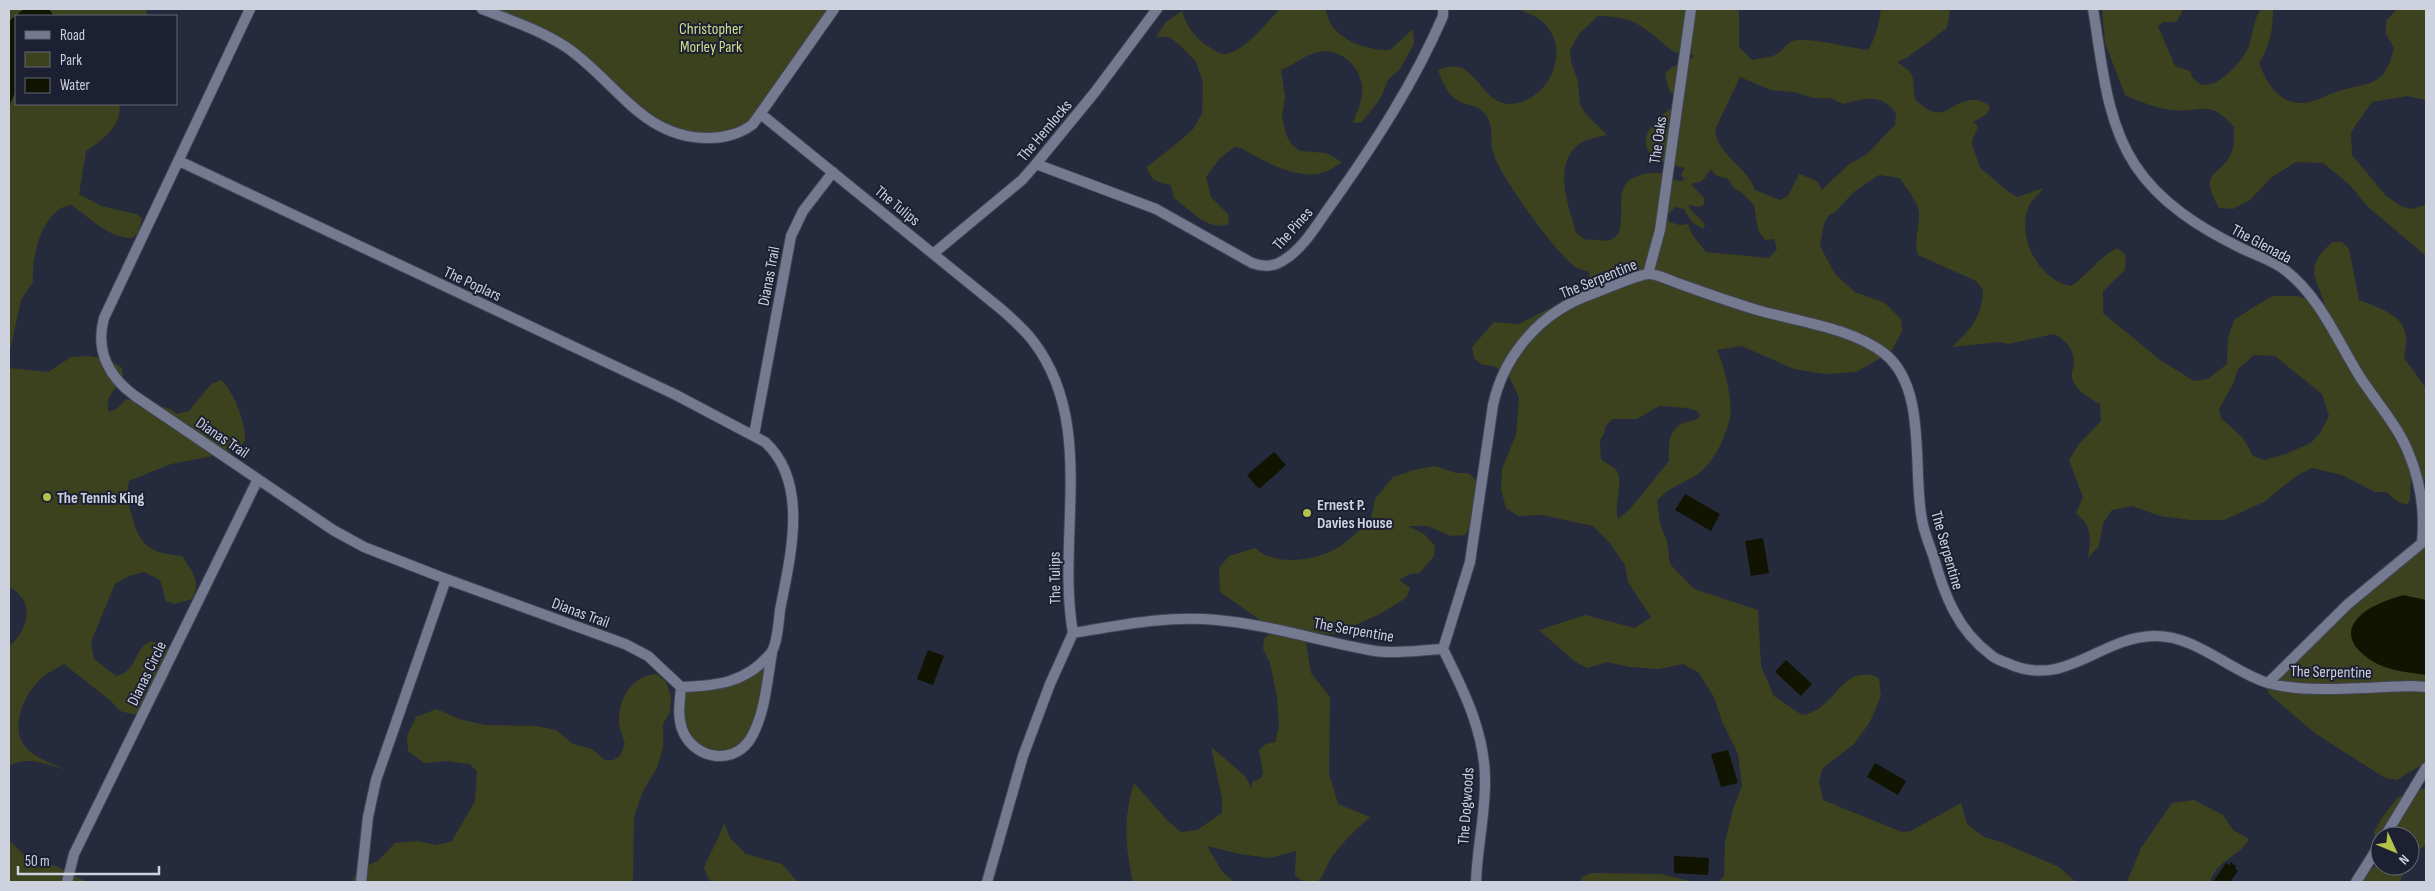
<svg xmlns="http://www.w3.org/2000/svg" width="2435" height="891" font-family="'Sofia Sans Condensed',sans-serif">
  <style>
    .green { fill: #3d421e; fill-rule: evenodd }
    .water { fill: #111400 }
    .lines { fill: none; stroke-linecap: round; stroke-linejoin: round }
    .street-casing { stroke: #414454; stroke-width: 12 }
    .street { stroke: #757a91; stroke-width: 10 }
    .poi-dot { fill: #b3c24b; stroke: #1c2032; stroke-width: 2 }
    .labels { text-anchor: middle; stroke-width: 4; stroke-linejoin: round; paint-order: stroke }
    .park-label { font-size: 16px; fill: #d1df8d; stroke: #1c2032 }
    .street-label { font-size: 16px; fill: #ced1de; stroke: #1c2032 }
    .poi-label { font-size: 16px; font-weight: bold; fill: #ced1de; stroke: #1c2032; text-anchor: start }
  </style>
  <rect width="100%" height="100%" fill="#262a3d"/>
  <path class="green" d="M9 9H145L148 16H16V104H119C123 126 102 140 86 151L79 194 101 206 136 214 142 218 138 233 132 238C108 238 91 218 71 205 42 209 31 258 33 282L21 300 9 356Z
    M482 9H834L762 115 727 136 673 133 576 55Z
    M1280 9H1325C1327 14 1329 22 1333 27 1345 43 1372 51 1390 50L1413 29 1414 44 1400 69 1388 80 1380 99 1362 122 1353 123C1356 114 1361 104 1362 94 1365 70 1342 47 1318 52 1304 55 1294 65 1281 70L1285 97 1282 116 1286 135 1292 145 1300 151 1326 153 1342 162C1336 166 1329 171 1322 173 1300 179 1274 166 1255 156 1247 152 1244 148 1235 147L1220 158 1206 177 1211 197 1228 214 1229 224 1220 226 1210 224 1200 219 1174 198 1171 185C1158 182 1150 181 1147 167L1182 139 1194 128 1202 113 1203 83 1196 62 1179 44 1169 37H1156L1166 22 1182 11C1187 26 1193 36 1206 45 1211 48 1217 53 1223 54 1241 56 1268 21 1280 9Z
    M1518 9H1739V47L1752 60C1759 58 1769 58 1775 55 1784 51 1787 40 1798 40 1821 39 1844 47 1868 50 1876 38 1879 23 1881 9H1950L1947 28 1908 57 1897 62C1917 74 1912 77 1915 99 1945 130 1951 97 1977 100 1980 101 1985 103 1988 104L1990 108 1987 114 1973 122 1978 126C1977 132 1973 136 1972 141 1971 146 1979 161 1980 168 1994 178 2003 189 2017 197L2044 188C2040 193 2032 199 2029 206 2016 236 2038 280 2071 286 2088 275 2099 257 2117 248L2126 255 2125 270 2103 291V313L2160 360 2194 381 2208 379 2227 364 2228 338 2234 320 2252 308 2273 296H2297L2325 305C2315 274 2304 269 2332 242H2342L2349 249 2359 300C2378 308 2405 314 2406 338 2407 344 2404 352 2404 358L2426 388V517L2423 487 2426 483 2421 476H2414C2407 486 2413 494 2408 504 2400 505 2392 498 2387 492H2375L2342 475 2312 468 2296 476 2264 502 2224 520H2190L2160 516 2132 506 2112 510 2103 523 2099 546 2088 558C2091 537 2093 528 2076 513L2083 497 2069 460 2079 444 2101 421 2100 404C2089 398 2076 391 2072 378 2071 373 2074 367 2074 362 2074 349 2065 339 2054 334L2008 344 2000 342 1952 347C1971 329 1982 317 1983 290L1976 281 1918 255C1913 241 1920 227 1919 212 1918 201 1905 187 1900 178L1879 175 1855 191 1835 212 1829 215 1824 224 1820 246 1835 274 1855 292 1885 303 1901 319 1902 331 1891 352 1856 372 1826 374 1794 369 1742 346 1717 350C1724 365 1733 400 1730 417 1726 437 1713 465 1695 476 1681 484 1668 488 1657 501L1660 524 1667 541 1670 564 1694 589 1758 610 1761 666 1774 696 1802 715C1837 710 1841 661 1879 678L1881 696 1870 722 1854 744 1823 768 1819 781 1823 800 1902 832 1911 831 1961 803 1967 824 1984 837 2001 842 2059 867 2076 882H1718L1724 876 1725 842 1733 809 1742 786 1738 754 1722 721 1714 697 1698 672 1683 664 1659 669 1630 667 1607 662 1587 668 1574 661 1539 630 1585 615 1635 628 1651 617 1628 582 1625 565 1609 542 1593 526 1542 515 1518 516 1506 508 1501 489 1502 469 1516 435 1519 398 1510 378 1494 366 1482 365 1474 358 1472 347 1494 322 1519 324 1570 298 1590 282 1589 272C1584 270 1578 269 1574 266 1557 254 1500 176 1494 155 1489 143 1494 129 1488 118 1481 105 1470 107 1459 101 1448 96 1442 81 1438 70 1477 52 1478 105 1511 104 1547 102 1572 53 1545 24 1539 17 1526 13 1518 9ZM1598 16C1637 16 1646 30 1674 52L1680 53 1686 49 1694 56C1685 65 1673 63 1665 74L1669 90 1680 103C1638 126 1629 159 1685 168L1681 175 1685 180C1676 184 1672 176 1664 174 1653 172 1641 173 1631 179 1610 191 1633 234 1609 240 1602 242 1594 238 1586 240L1576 233C1569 206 1552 167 1578 145 1585 139 1597 137 1607 135L1585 113 1580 104 1578 82 1571 61 1570 50 1579 34ZM1740 77 1771 90 1793 92 1814 98H1831L1843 104C1864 98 1882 93 1896 113L1895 125 1866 155 1849 164 1822 190 1817 181 1799 174 1788 196 1780 200 1755 190C1747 166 1718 156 1715 130ZM1711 169 1715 175 1728 179 1734 188 1742 193 1754 205 1758 230 1765 240 1774 239 1777 249 1769 258 1706 252 1693 236 1688 224 1680 225 1669 222 1668 215 1675 207 1684 209 1692 222 1703 229 1705 225C1701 217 1691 214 1688 205L1699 207 1704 204V198L1691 184 1702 181ZM2254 355 2275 356 2322 394 2329 416 2320 433 2311 443 2286 454 2264 460 2253 456 2243 438 2221 418 2219 409 2233 384 2238 369ZM1659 406 1688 408 1699 412 1700 416C1694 422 1687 421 1681 424 1668 431 1668 448 1669 461L1630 509 1618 519C1613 506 1624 481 1617 471 1613 466 1605 463 1601 459L1600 440 1604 434 1605 427 1612 419H1637Z
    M2102 9H2182V13L2176 22H2164L2158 26 2175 66 2190 71C2191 74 2193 79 2196 81 2212 97 2244 60 2249 46 2253 33 2253 21 2261 9H2273C2273 29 2270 46 2259 63 2266 82 2279 105 2304 103 2315 102 2326 95 2336 92 2370 81 2384 89 2394 48L2386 34V21L2397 9H2426V100L2407 96 2372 102 2351 132 2352 155 2386 196 2401 206 2411 209 2426 205V259L2425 255 2368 207 2349 184 2323 163 2296 162 2272 177 2250 200 2233 209 2219 208C2196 168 2222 179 2232 151 2235 144 2234 134 2234 127 2208 97 2201 114 2170 110 2154 107 2140 102 2125 95L2105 43Z
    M88 356 108 359 122 368 123 378C115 391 104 396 109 412L117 409 126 399 132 400 141 408C156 405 165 404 177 414L189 411 211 384 221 380C234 392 246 423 245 441L234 452 171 464 129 481C126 495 128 503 132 516 140 547 151 553 182 556 192 571 202 582 192 599L175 604 166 601 160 580 144 572 129 576 115 584 91 642 94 659 116 676C139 671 133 648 151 641L169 648C170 653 171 659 171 664 170 681 153 707 140 716L120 711 111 701 64 664C58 668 50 671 44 676 27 689 9 724 24 745 33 758 54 764 67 770 48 765 27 755 9 766V646C29 630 36 600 9 587V365V368L48 372 71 357Z
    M1435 466 1456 473H1468L1476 480 1472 525 1465 535 1451 536 1427 526H1408L1424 534 1435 546 1434 556 1420 573 1410 574 1399 580 1410 588 1406 598 1380 614 1335 634 1314 633 1306 642 1311 673 1330 697 1329 773 1338 804 1370 817C1356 830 1341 843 1330 860 1326 866 1323 879 1316 882 1307 885 1301 880 1295 875L1296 851 1270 858 1240 854 1207 846 1222 871 1234 882H1133C1125 845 1123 820 1134 783L1168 821 1181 832 1197 830 1222 813V798L1211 747 1244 775 1252 788V782L1260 779 1263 773 1259 750 1266 744 1275 742 1279 727 1277 698 1270 663 1263 649 1264 639 1271 633 1260 620 1220 592 1219 568 1229 556 1255 548C1275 567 1316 561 1339 547 1350 540 1361 528 1371 519L1375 499 1393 477 1414 470Z
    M2422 543 2426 547V762L2397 780 2385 778 2316 734 2269 694 2266 685Z
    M773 652 750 740 721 757 686 738 681 687 737 680Z
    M657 674 666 682 671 696 670 712 663 724V747L657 768 643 791 634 817 633 882H352L358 869 378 861 395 843 418 841 436 845 452 841 475 801 477 772 470 764 446 761 424 763 408 751 407 736 416 717 437 709 459 719 485 725 536 726 556 730 573 744 592 749 605 760H613L620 756 625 744C623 737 619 728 619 721 619 697 632 676 657 674Z
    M2426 788V845L2410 856V836H2380V866H2405L2400 882H2359L2377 864 2380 856 2375 846 2374 833 2381 819 2398 797Z
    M2194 800 2223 815 2233 830 2249 839C2242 855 2217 859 2210 882H2127L2141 848 2172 803Z
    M724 823 730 838 746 854 782 864 798 882H712L708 878 704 868C710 852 719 840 724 823Z
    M9 840 34 865 39 867 54 865 87 882H9Z
    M1592 873 1661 874 1693 882H1581L1582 877Z"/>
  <path class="water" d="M24 9H49L53 15 16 16V91L9 106V21Z
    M1274 452 1286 465 1259 489 1247 475Z
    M1685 494 1720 514 1711 531 1675 510Z
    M1763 538 1769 573 1751 576 1745 541Z
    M2403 595 2426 600V675C2415 673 2402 672 2391 669 2371 664 2336 641 2358 618 2368 606 2388 600 2403 595Z
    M928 650 944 656 933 685 917 679Z
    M1786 660 1812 684 1801 696 1775 672Z
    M1728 750 1738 783 1721 787 1711 754Z
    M1875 763 1906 781 1898 795 1867 777Z
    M1674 856 1709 858 1708 875 1674 873Z
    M2231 862 2236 866 2235 868 2238 871 2230 882H2213L2226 863 2229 865Z"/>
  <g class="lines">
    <defs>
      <path id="street" d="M482 9C510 20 540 30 566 47 616 81 642 139 710 138 725 138 742 133 753 124L834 9
        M2093 9C2102 61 2105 119 2135 165 2160 203 2200 228 2241 248 2255 255 2272 260 2285 270 2320 297 2337 340 2360 377 2377 403 2398 426 2409 454 2421 483 2425 512 2422 543L2348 604 2268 683
        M762 115 1001 309C1012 319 1024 329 1033 341 1097 424 1056 537 1073 633
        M179 161 676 395 765 442C810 483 790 558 780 610 779 620 777 647 770 654 746 683 716 686 681 687L648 656 625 644 446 579 364 547 333 530 135 396C109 377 95 351 104 318L250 9
        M1036 164 1156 209 1252 263C1263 267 1274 267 1284 260 1305 247 1319 221 1333 202 1375 143 1414 83 1443 16V9
        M934 253 1022 180 1036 164 1095 92 1157 9
        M1648 274 1660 230 1691 9
        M754 435 791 236 803 211 833 172
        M1443 649C1464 691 1486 735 1485 783 1485 816 1477 849 1476 882
        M681 687C680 701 677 715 682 729 692 757 730 767 749 741 765 717 767 681 772 653
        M2385 836 2426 768
        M67 882 74 854 258 479
        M361 882 368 817 376 780 446 579
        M987 882 1023 756 1050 684 1073 633C1121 625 1169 615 1217 620 1271 625 1322 642 1375 651 1397 654 1420 650 1443 649L1470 562 1493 405C1504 354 1542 311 1592 294 1604 290 1640 273 1650 274 1660 275 1671 281 1680 284 1705 293 1731 302 1757 310 1796 321 1853 328 1885 354 1928 389 1912 470 1922 520 1924 532 1929 544 1933 555 1944 594 1957 630 1991 655 1995 659 2002 661 2007 663 2065 690 2099 637 2154 636 2196 635 2231 672 2268 683 2307 694 2369 687 2411 686L2426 687
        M2356 882 2380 844"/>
    </defs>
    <use href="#street" class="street-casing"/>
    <use href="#street" class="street"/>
  </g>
  <g class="poi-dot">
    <circle cx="47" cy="497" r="5"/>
    <circle cx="1307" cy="513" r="5"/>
  </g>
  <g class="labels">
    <g class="park-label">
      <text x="711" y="34">Christopher<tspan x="711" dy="18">Morley Park</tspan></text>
    </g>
    <g class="street-label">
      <text transform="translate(1044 130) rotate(-50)" y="6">The Hemlocks</text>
      <text transform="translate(1657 140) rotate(-82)" y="6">The Oaks</text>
      <text transform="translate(898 205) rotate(39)" y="6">The Tulips</text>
      <text transform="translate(1292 228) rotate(-48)" y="6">The Pines</text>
      <text transform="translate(2262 243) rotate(28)" y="6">The Glenada</text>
      <text transform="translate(768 276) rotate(-79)" y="6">Dianas Trail</text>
      <text transform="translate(1598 278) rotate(-22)" y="6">The Serpentine</text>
      <text transform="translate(473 283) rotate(25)" y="6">The Poplars</text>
      <text transform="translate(223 437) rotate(34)" y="6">Dianas Trail</text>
      <text transform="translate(1948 550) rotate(74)" y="6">The Serpentine</text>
      <text transform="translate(1054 578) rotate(-91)" y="6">The Tulips</text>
      <text transform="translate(581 612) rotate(20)" y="6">Dianas Trail</text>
      <text transform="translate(1354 629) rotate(10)" y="6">The Serpentine</text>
      <text transform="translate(2331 671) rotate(1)" y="6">The Serpentine</text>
      <text transform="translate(146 673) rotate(-64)" y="6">Dianas Circle</text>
      <text transform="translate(1465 806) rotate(-86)" y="6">The Dogwoods</text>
    </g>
    <g class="poi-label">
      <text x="57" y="503">The Tennis King</text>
      <text x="1317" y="510">Ernest P.<tspan x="1317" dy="18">Davies House</tspan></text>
    </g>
  </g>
  <rect width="2435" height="891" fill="none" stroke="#ced1de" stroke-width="20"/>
  <rect x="15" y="15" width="162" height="90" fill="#1c2032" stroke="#636777"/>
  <rect x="25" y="31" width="25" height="8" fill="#757a91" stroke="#636777"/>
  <text x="60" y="40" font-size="15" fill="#ced1de">Road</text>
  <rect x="25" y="52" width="25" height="15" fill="#3d421e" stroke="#636777"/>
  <text x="60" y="65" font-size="15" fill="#ced1de">Park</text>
  <rect x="25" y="78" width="25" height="15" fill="#111400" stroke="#636777"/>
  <text x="60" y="90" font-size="15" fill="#ced1de">Water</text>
  <g transform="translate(2395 851) rotate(134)"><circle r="24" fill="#1c2032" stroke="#636777"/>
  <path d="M0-4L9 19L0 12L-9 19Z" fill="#b3c24b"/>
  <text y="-8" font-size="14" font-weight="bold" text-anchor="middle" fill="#ced1de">N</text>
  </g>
  <path d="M18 866v8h141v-8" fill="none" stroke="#ced1de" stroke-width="2.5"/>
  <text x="25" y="866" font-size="15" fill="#ced1de" stroke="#1c2032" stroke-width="4" paint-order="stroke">50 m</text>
</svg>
